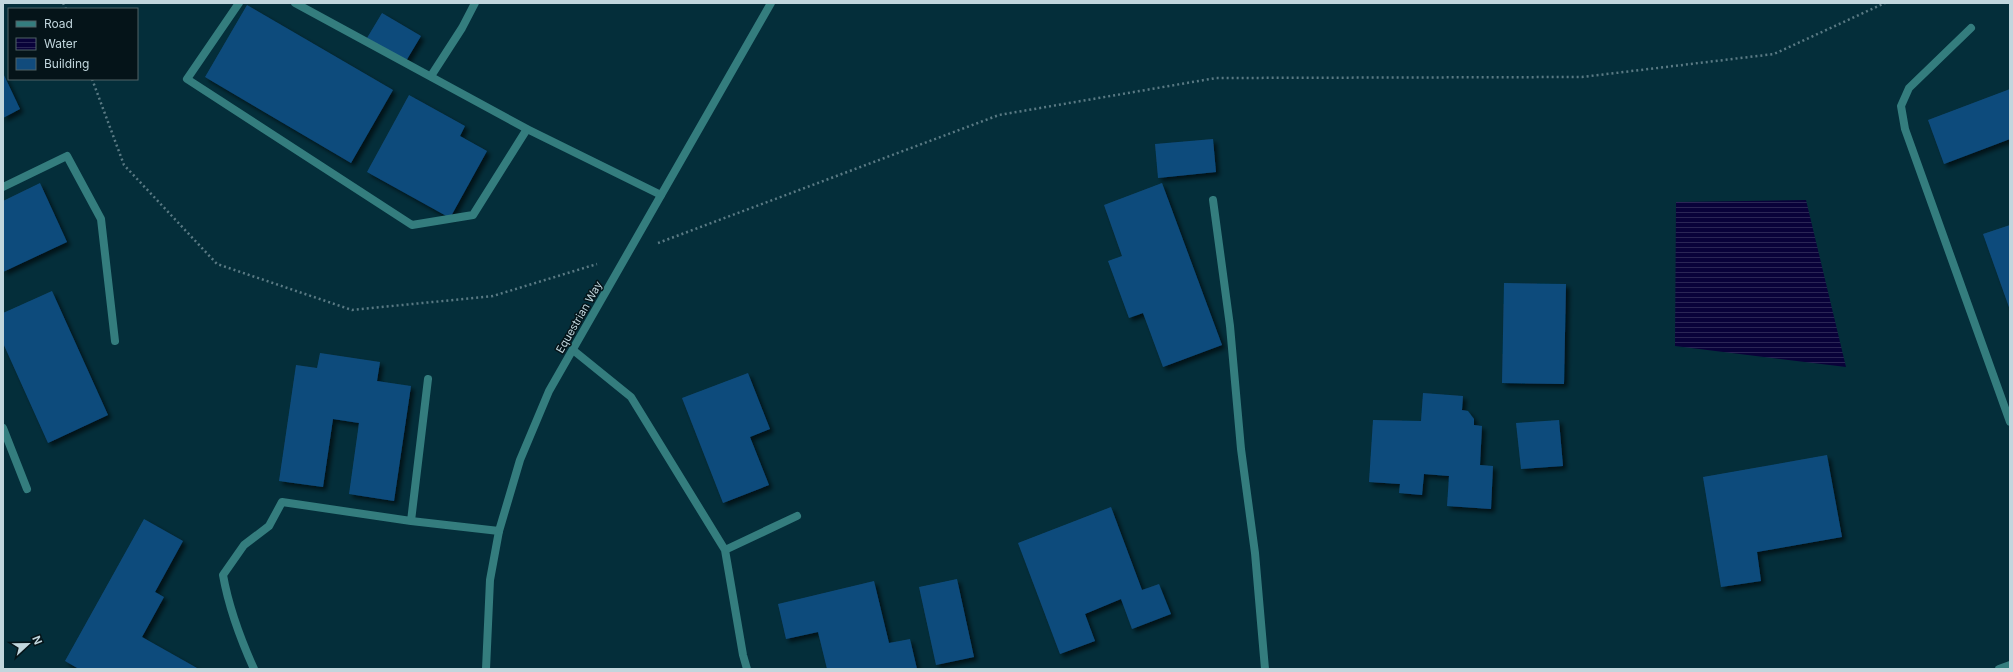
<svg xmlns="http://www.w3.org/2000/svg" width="2013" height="672" font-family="Inter,sans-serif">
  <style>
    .water { fill: url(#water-rules) }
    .building { fill: #114b7c; filter: url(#shadow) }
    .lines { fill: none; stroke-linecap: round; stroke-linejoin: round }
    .path { stroke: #5a7a84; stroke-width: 2.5; stroke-dasharray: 2 3; stroke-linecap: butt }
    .service { stroke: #347d7e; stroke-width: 8 }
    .minor { stroke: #347d7e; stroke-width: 8 }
    .labels { text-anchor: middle; stroke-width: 3; stroke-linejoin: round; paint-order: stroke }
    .street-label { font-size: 11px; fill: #c1d6dd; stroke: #051419 }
  </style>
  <defs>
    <pattern id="water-rules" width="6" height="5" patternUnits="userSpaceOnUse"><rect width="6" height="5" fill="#090239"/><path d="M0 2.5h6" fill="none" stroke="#2b2655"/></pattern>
    <filter id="shadow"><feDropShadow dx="3.5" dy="3.5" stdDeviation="2" flood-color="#0009"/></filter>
  </defs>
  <rect width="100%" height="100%" fill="#042e3a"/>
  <path class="water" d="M1806 200 1846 367 1675 346 1676 202Z"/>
  <path class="building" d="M247 5 393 90 351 163 205 77Z
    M382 13 421 36 406 61 367 38Z
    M3 73 20 109 3 118Z
    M2010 89V139L1944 164 1928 120Z
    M409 95 465 126 460 136 487 151 450 218 367 172Z
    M1213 139 1216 172 1158 178 1155 144Z
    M40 183 67 242 3 272V201Z
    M1162 183 1222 345 1163 367 1143 313 1129 318 1108 261 1122 256 1104 205Z
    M2010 225V310L1983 234Z
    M1504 283 1566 284 1564 384 1502 383Z
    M52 291 108 415 48 443 3 343V313Z
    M320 353 380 362 377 381 411 386 394 501 349 494 359 423 333 419 323 487 279 481 296 365 317 368Z
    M748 373 770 429 750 437 769 485 723 503 682 398Z
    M1423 393 1463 396 1462 410 1468 411 1474 419V425L1482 426 1480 465 1493 466 1491 509 1447 506 1449 476 1424 474 1422 495 1399 493 1400 484 1369 482 1373 420 1421 421Z
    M1559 420 1563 466 1521 469 1516 423Z
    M1827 455 1842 537 1757 552 1761 581 1721 587 1703 477Z
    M1111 507 1142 590 1159 584 1171 614 1132 629 1121 599 1085 614 1095 641 1060 654 1018 543Z
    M144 519 183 541 155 592 164 597 142 637 197 668 79 669 65 661Z
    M957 579 974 657 936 665 919 587Z
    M874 581 889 643 910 639 917 669H827L818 632 786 639 778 604Z"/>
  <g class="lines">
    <path class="path" d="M63 3 66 9
      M92 79 124 165 217 264 352 310 493 296 597 264
      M658 243 999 115 1216 78 1582 77 1774 54 1885 3"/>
    <path class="service" d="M239 3 187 79 412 225 473 215 527 129
      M295 3 527 129 661 195
      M1971 28 1909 88 1901 106 1905 129 2010 422
      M431 76 462 28 475 3
      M3 187 67 156 101 219 115 341
      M1213 200 1230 326 1241 449 1255 553 1265 669
      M573 350 631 397 725 550 797 516
      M428 379 411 521 499 531
      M3 428 27 489
      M725 550 743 655 747 669
      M254 669C240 638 229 609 223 575L244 545 269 526 282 502 411 521"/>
    <path class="minor" d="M486 669 490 580 499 531 520 460 549 391 771 3
      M1999 669 2010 665"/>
  </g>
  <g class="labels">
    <g class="street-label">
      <text transform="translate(579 317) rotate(-60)" y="4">Equestrian Way</text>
    </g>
  </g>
  <rect width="2013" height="672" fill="none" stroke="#c1d6dd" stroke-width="8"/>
  <rect x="8" y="8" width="130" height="72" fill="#051419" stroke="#506267"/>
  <rect x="16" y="21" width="20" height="6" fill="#347d7e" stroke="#506267"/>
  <text x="44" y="28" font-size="12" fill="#c1d6dd">Road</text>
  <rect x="16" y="38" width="20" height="12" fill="url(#water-rules)" stroke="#506267"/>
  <text x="44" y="48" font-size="12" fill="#c1d6dd">Water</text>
  <rect x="16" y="58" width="20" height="12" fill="#114b7c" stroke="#506267"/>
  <text x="44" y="68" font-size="12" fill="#c1d6dd">Building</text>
  <g transform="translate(28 644) rotate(68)" stroke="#051419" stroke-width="3" paint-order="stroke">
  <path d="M0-3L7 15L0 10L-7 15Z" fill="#c1d6dd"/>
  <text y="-6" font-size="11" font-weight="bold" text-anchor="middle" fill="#c1d6dd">N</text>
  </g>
</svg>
